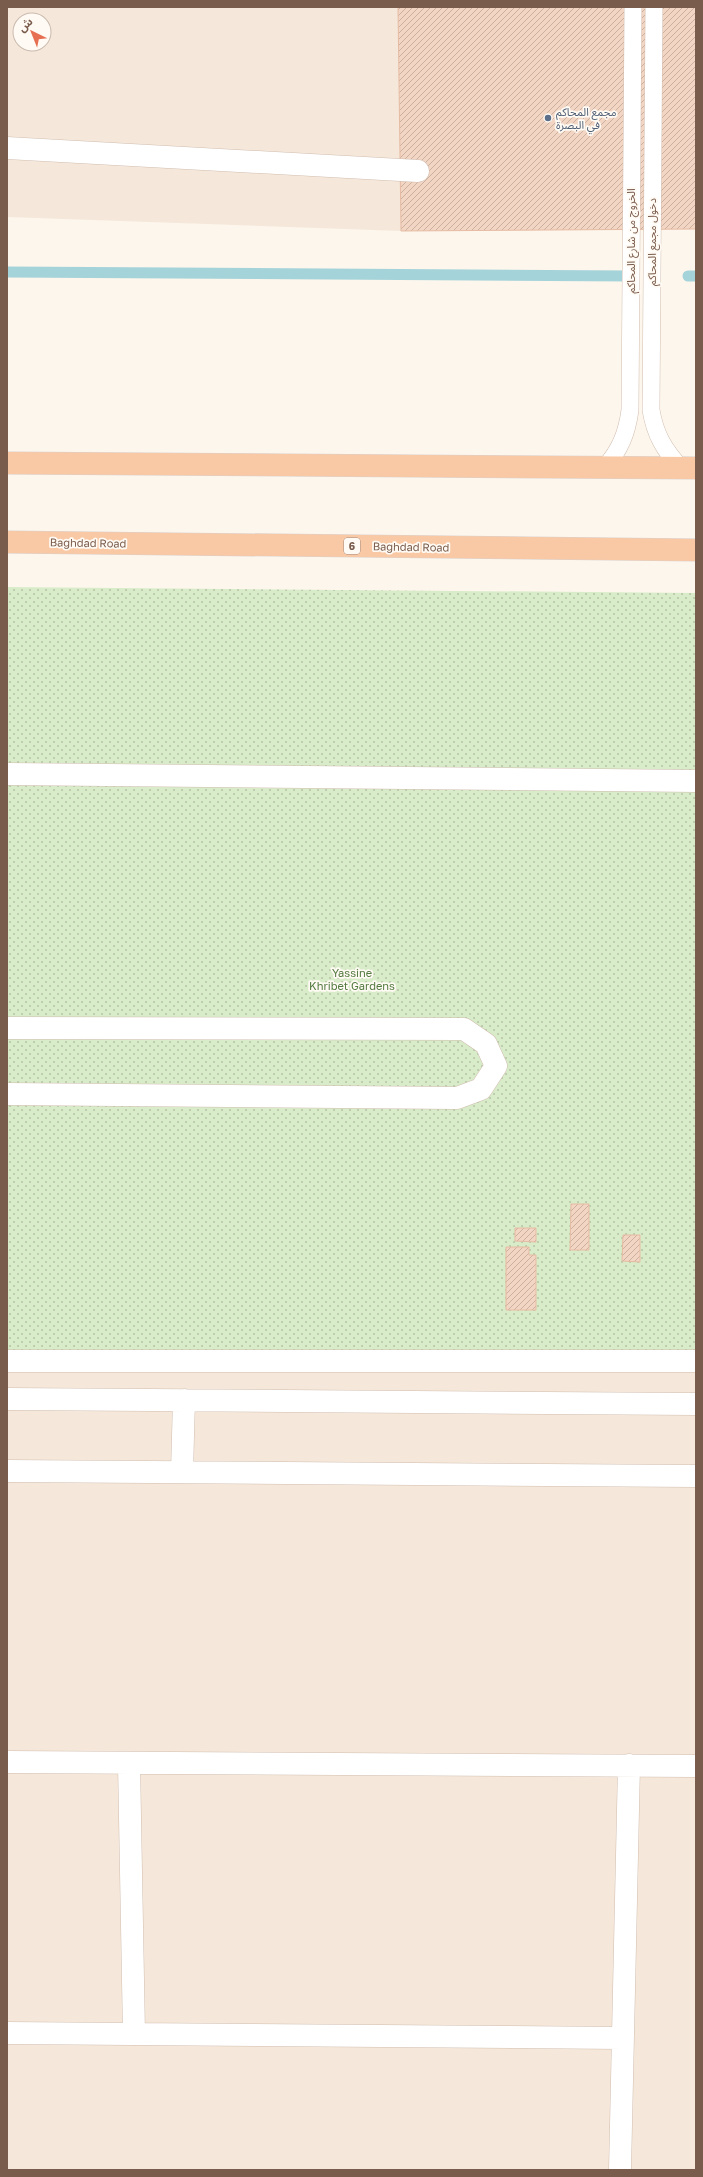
<svg xmlns="http://www.w3.org/2000/svg" width="703" height="2177" font-family="'Golos Text','Noto Sans Arabic',sans-serif">
  <style>
    .residential { fill: #f5e8da; fill-rule: evenodd }
    .park { fill: url(#park-dots) }
    .lines { fill: none; stroke-linecap: round; stroke-linejoin: round }
    .stream { stroke: #a5d3da; stroke-width: 11 }
    .building { fill: url(#building-hatch); stroke: #e6bba3 }
    .service-casing { stroke: #d1beb0; stroke-width: 18 }
    .pedestrian-casing { stroke: #d1beb0; stroke-width: 23 }
    .minor-casing { stroke: #d1beb0; stroke-width: 23 }
    .tertiary-casing { stroke: #d1beb0; stroke-width: 23 }
    .trunk-casing { stroke: #dad1cd; stroke-width: 23 }
    .service { stroke: #fff; stroke-width: 17 }
    .pedestrian { stroke: #fff; stroke-width: 22 }
    .minor { stroke: #fff; stroke-width: 22 }
    .tertiary { stroke: #fff; stroke-width: 22 }
    .trunk { stroke: #f9c8a4; stroke-width: 22 }
    .service-dot { fill: #5c6f8a; stroke: #fffaf3; stroke-width: 1.5 }
    .labels { text-anchor: middle; stroke-width: 3.5; stroke-linejoin: round; paint-order: stroke }
    .shield { fill: #fffaf3; stroke: #a28b7f; stroke-width: 1 }
    .shield-label { font-size: 10px; font-weight: bold; fill: #7a5c4d }
    .service-label { font-size: 11px; fill: #4e5e75; stroke: #fffaf3; text-anchor: start }
    .street-label { font-size: 11px; fill: #7a5c4d; stroke: #fffaf3 }
    .park-label { font-size: 11px; fill: #537a41; stroke: #fffaf3 }
  </style>
  <defs>
    <pattern id="park-dots" width="8" height="8" patternUnits="userSpaceOnUse"><rect width="8" height="8" fill="#d8ecc9"/><path d="M2 2h.1M6 6h.1" fill="none" stroke="#b4c2a5" stroke-width="1.8" stroke-linecap="round"/></pattern>
    <pattern id="building-hatch" width="6" height="6" patternUnits="userSpaceOnUse"><rect width="6" height="6" fill="#f3d5c3"/><path d="M-1 1l2-2M0 6l6-6M5 7l2-2" fill="none" stroke="#cab0a1"/></pattern>
  </defs>
  <rect width="100%" height="100%" fill="#fdf6ec"/>
  <path class="residential" d="M7 7H398L401 231 7 217ZM20 20H44V44H20Z
    M7 615 696 620V2170H7Z"/>
  <path class="park" d="M7 587 696 593V1370L7 1367Z"/>
  <g class="lines">
    <path class="stream" d="M7 272 630 276
      M688 276H696"/>
  </g>
  <path class="building" d="M398 7H696V229L401 231Z
    M571 1204H589V1250H570Z
    M515 1228H536V1242L515 1241Z
    M623 1235H640V1262L622 1261Z
    M506 1247H529V1255H536V1310H506Z"/>
  <g class="lines">
    <defs>
      <path id="service" d="M654 7 651 410C655 434 664 450 681 468
        M605 467C620 450 627 433 630 410L633 7"/>
      <path id="pedestrian" d="M7 774 696 781
        M7 1028 464 1029 486 1044 496 1066 481 1089 457 1098 7 1094
        M7 1361H696"/>
      <path id="minor" d="M7 148 418 171
        M7 1762 696 1766
        M129 1763 134 2034
        M7 2033 622 2038
        M620 2170 629 1765"/>
      <path id="tertiary" d="M7 1399 696 1404
        M7 1471 696 1476
        M182 1472 184 1400"/>
      <path id="trunk" d="M7 463 696 468
        M7 542 696 550"/>
    </defs>
    <use href="#service" class="service-casing"/>
    <use href="#pedestrian" class="pedestrian-casing"/>
    <use href="#minor" class="minor-casing"/>
    <use href="#tertiary" class="tertiary-casing"/>
    <use href="#trunk" class="trunk-casing"/>
    <use href="#service" class="service"/>
    <use href="#pedestrian" class="pedestrian"/>
    <use href="#minor" class="minor"/>
    <use href="#tertiary" class="tertiary"/>
    <use href="#trunk" class="trunk"/>
  </g>
  <circle class="service-dot" cx="548" cy="118" r="4"/>
  <g class="labels">
    <rect class="shield" x="344" y="538" width="16" height="16" rx="3"/>
    <g class="shield-label">
      <text x="352" y="550">6</text>
    </g>
    <g class="service-label">
      <text x="556" y="116">مجمع المحاكم<tspan x="556" dy="13">في البصرة</tspan></text>
    </g>
    <g class="street-label">
      <text transform="translate(631 241) rotate(-90)" y="4">الخروج من شارع المحاكم</text>
      <text transform="translate(652 242) rotate(-90)" y="4">دخول مجمع المحاكم</text>
      <text transform="translate(88 543) rotate(1)" y="4">Baghdad Road</text>
      <text transform="translate(411 547) rotate(1)" y="4">Baghdad Road</text>
    </g>
    <g class="park-label">
      <text x="352" y="977">Yassine<tspan x="352" dy="13">Khribet Gardens</tspan></text>
    </g>
  </g>
  <rect width="703" height="2177" fill="none" stroke="#7a5c4d" stroke-width="16"/>
  <g transform="translate(32 32) rotate(317)"><circle r="19" fill="#fffaf3" stroke="#cabbb1"/>
  <path d="M0-3L7 15L0 10L-7 15Z" fill="#e76f51"/>
  <text y="-6" font-size="11" font-weight="bold" text-anchor="middle" fill="#7a5c4d">ش</text>
  </g>
</svg>
